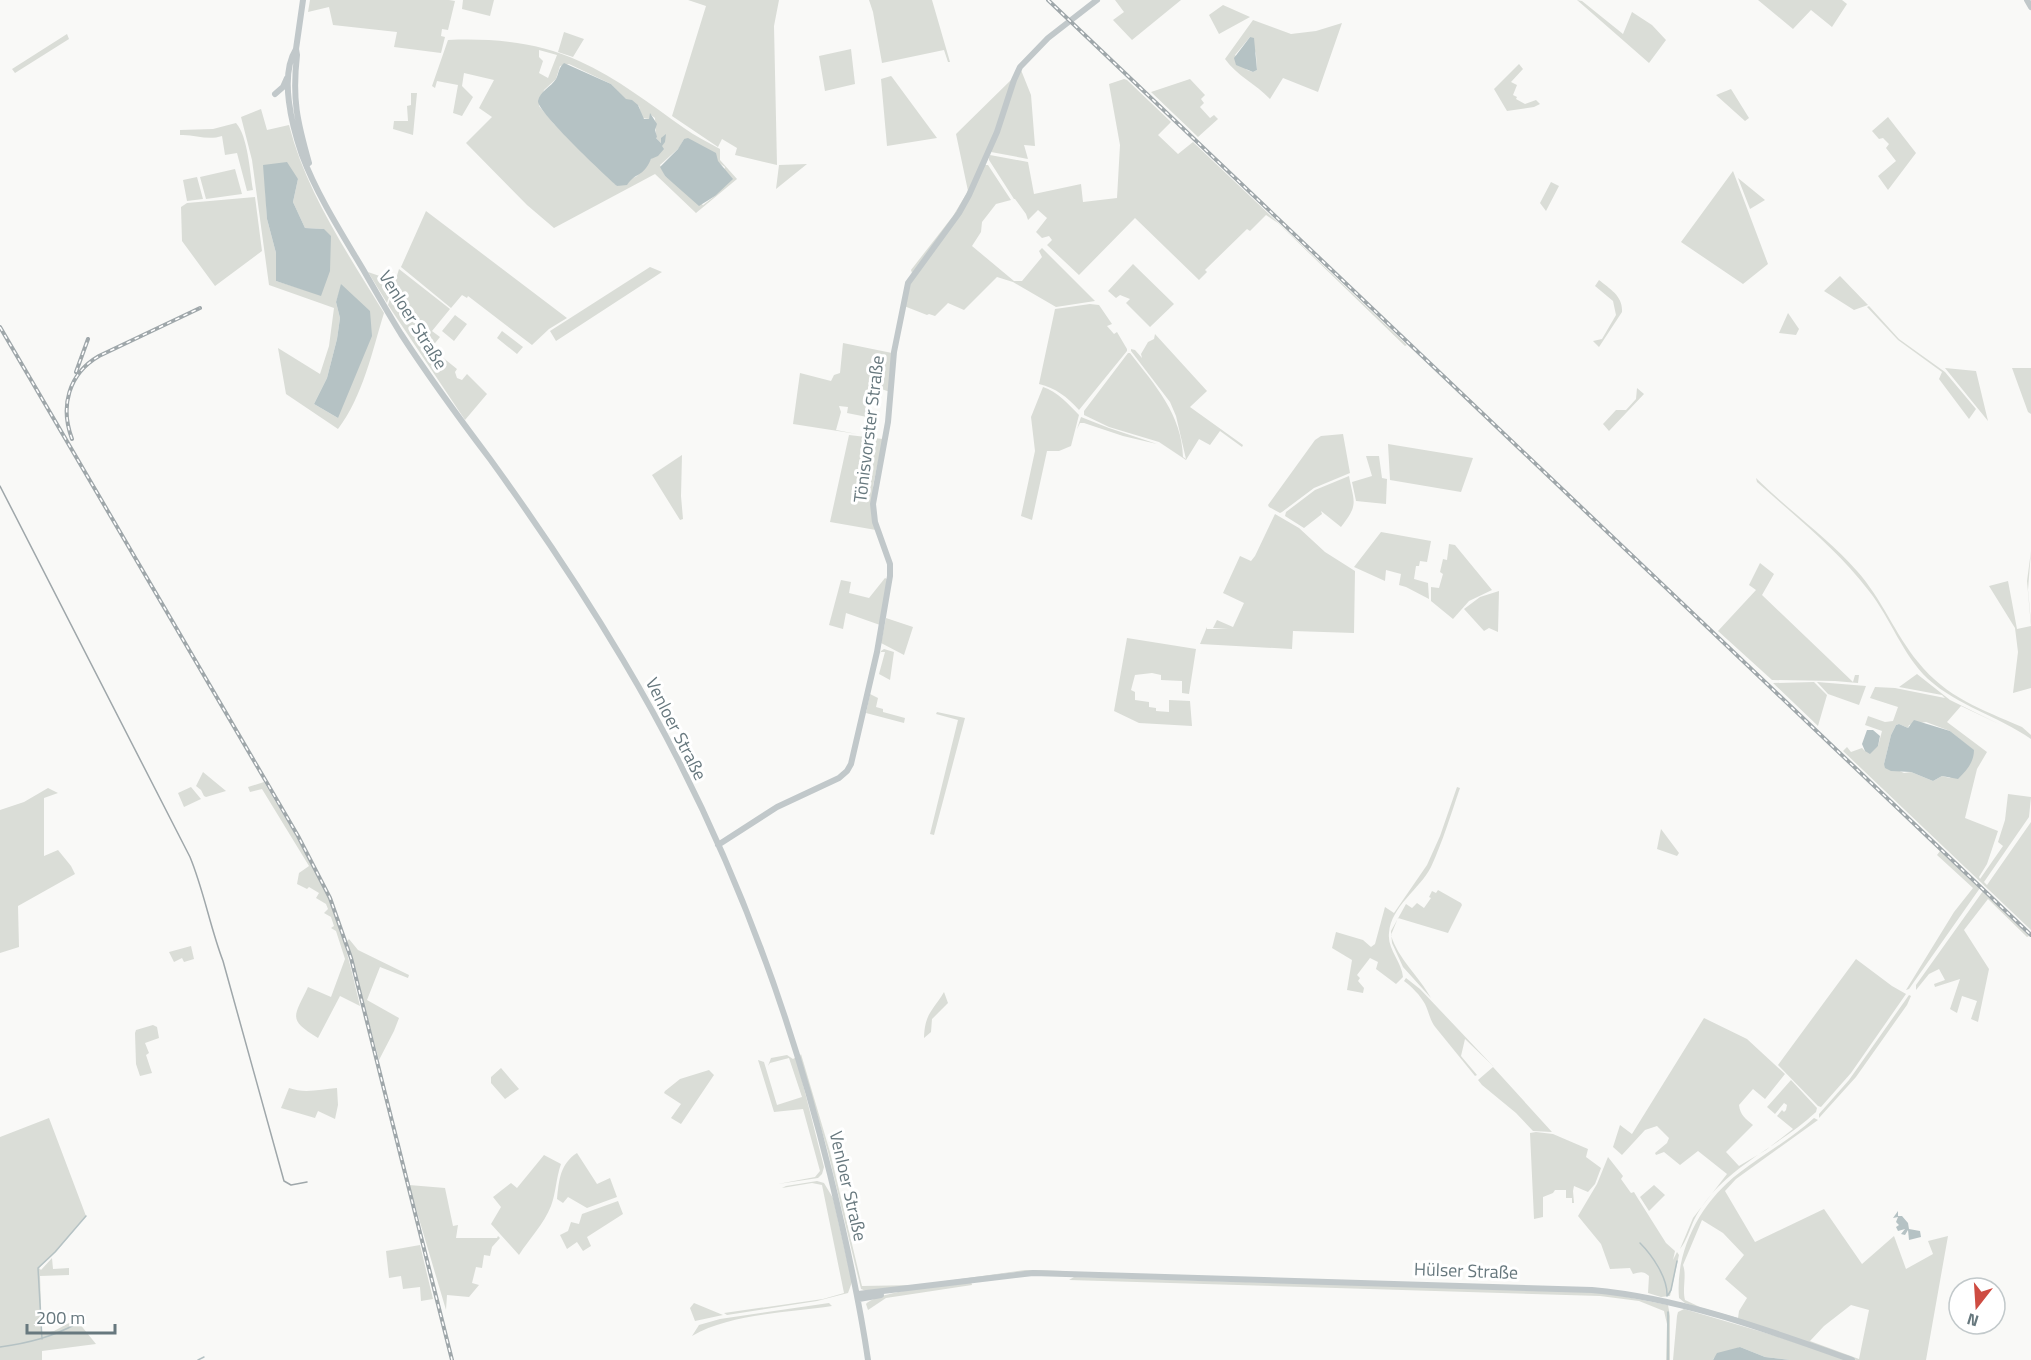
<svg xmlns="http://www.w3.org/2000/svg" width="2031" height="1360" font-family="'Titillium Web',sans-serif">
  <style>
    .green { fill: #daddd7; fill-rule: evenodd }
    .water { fill: #b5c2c4 }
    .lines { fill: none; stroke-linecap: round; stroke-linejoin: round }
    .stream { stroke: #b5c2c4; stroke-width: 1.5 }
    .major { stroke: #c1c8ca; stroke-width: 6 }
    .tram { stroke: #9fa7aa; stroke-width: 1.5 }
    .rail-casing { stroke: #9fa7aa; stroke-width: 4 }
    .rail { stroke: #fff; stroke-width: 1.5; stroke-dasharray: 4.5; stroke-linecap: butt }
    .labels { text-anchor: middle; stroke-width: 6; stroke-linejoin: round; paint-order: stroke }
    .street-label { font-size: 18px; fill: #67787e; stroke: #fff }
  </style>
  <rect width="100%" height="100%" fill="#f9f9f7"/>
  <path class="green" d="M310 0H449L455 1 448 30 442 29 441 36 445 37 441 53 394 47 397 32 333 25 329 7 308 12Z
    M463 0H494L490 16 462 9Z
    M688 0H779L774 26 777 165 735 155 737 148 722 139 718 147 672 116 706 6Z
    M869 0H932L950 62H948L944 50 882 63 873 12Z
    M1115 0H1181L1132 40 1113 20 1124 12Z
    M1577 0 1582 1 1623 34 1632 12 1652 25 1666 40 1649 63Z
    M1758 0H1842L1847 4 1832 27 1811 10 1793 29Z
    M1223 5 1250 17 1219 34 1209 15Z
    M1253 20 1291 34 1316 31 1342 23 1318 92 1283 78 1270 99C1256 84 1237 76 1225 59ZM1250 37 1256 54 1257 70 1253 72 1247 70 1235 55Z
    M564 32 584 39 573 57 558 52Z
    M67 34 69 39 15 73 12 69Z
    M448 40C492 38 538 42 579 61 617 78 650 104 684 128 695 136 708 142 720 149V160L737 179 696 213 655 174 554 228 527 205 466 143 492 117 479 108 494 80 464 73 462 86 473 97 462 116 453 113 458 85 437 81 435 88 432 86ZM539 50 557 55 548 78 539 73 543 61 539 57ZM569 64 611 84 626 100 639 106 642 118 649 119 651 115 655 118 656 138 661 143 662 141V146L637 176 617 186 554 124 539 106 544 90 556 79 560 66ZM684 139 725 167 715 196 703 205 665 176 660 165 679 148Z
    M851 49 855 84 825 91 819 56Z
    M1519 64 1523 69 1511 82 1517 85 1513 95 1517 97 1516 99 1525 104 1536 100 1540 104 1534 107 1507 111 1494 89Z
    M1021 70 1031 95 1035 146 1024 145 1028 159 991 152 1016 79Z
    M891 76 892 77 937 138 887 146 881 79Z
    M1013 78 997 129 965 201 912 273 911 270 953 216 968 191 956 134Z
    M1124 79 1127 80 1171 122 1158 135 1178 154 1193 142 1407 345 1405 346 1278 223 1266 215 1250 231 1247 229 1205 270 1207 272 1199 280 1135 218 1079 275 1047 245 1052 240 1049 236 1042 238 1036 232 1047 218 1038 210 1028 220 1026 214 1015 199H1014L989 160V157L990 155 1028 162 1034 194 1081 184 1083 202 1117 198 1120 145 1109 84Z
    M1190 79 1205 95 1201 99 1204 103 1200 107 1210 118 1214 115 1218 119 1198 137 1151 92Z
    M1731 89 1749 118 1745 121 1716 95Z
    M411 93H417L413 135 393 129 394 121H408L407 106 411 105Z
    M261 109 267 130 289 125C306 192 348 254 384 313 372 352 363 396 338 429L286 394 278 348 320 374 329 346 334 308 269 285 252 160 241 117ZM264 165 298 179 293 202 305 228 324 229 321 295 276 281V253L267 219ZM342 284 338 418 314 404 327 378 337 339 340 318 336 302Z
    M1888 117 1916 153 1888 190 1878 176 1896 161 1886 148 1889 144 1883 138 1879 139 1872 131Z
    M236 123C248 136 250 173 253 190L247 191 237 153 225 155 222 136C207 141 195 134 180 135V130L213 129Z
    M807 164 776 189 779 165Z
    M985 165H988L1011 200 996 204 982 222 981 232 972 246 1014 281H1022L1042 257 1039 251 1042 248 1095 301 1056 307 1013 282 997 277 964 310 948 303 935 316 929 314 927 315 904 306 909 283 942 238Z
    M235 169 242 194 206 199 200 177Z
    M1733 171 1768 264 1743 284 1681 242Z
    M197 177 203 199 187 201 183 180Z
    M1738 178 1765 200 1750 209Z
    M1551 182 1559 186 1546 211 1540 203Z
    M255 197 262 251 215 286 182 241 181 207 187 203Z
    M426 211 567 318 549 329 532 345 468 296 467 298 462 295 451 308 401 267Z
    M1133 264 1174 304 1150 327 1126 303 1130 299 1120 295 1116 298 1108 291Z
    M650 267 662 272 556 341 550 331Z
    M399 269 450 309 432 331 440 337 431 348 457 369 455 372 457 378 462 380 467 374 487 394 465 420 388 305Z
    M368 272 394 281 387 303Z
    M1840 276 1868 305 1854 310 1824 291Z
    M1599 280C1610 289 1623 296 1622 312L1599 347 1593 341 1602 339 1616 315 1613 301 1595 286Z
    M1090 304 1099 305 1112 324 1107 326 1114 334 1117 332 1127 349V351L1079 410C1067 397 1056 388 1039 384L1055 309Z
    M1869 306 1899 339 1945 372 1976 409 1969 419 1939 379 1942 372 1898 340 1867 307Z
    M1788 313 1799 329 1796 335 1779 333Z
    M455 315 467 324 454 341 442 331Z
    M502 331 523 347 517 354 497 338Z
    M1155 334 1207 391 1190 407 1243 445 1242 447 1220 431 1210 445 1199 439 1186 460 1159 442 1109 427 1084 415V411L1128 353H1130C1155 385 1182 415 1183 457L1186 459 1176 416 1170 402 1131 351V349L1135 350 1142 358 1141 354 1148 342 1154 339Z
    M843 343 892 353 890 392 870 385 867 417 847 413 848 407 839 406 841 412 836 430 857 434 793 424 800 373 831 381 834 375 840 373Z
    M1945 368 1976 371 1988 421Z
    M2012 368H2031V414L2028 412Z
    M1043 387C1057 391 1069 405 1079 415L1071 446 1059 451H1047L1032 520 1021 516 1035 451 1031 417Z
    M1637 388 1644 394 1609 431 1603 424 1616 410H1626L1636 399Z
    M1081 417 1109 428 1157 444 1123 436 1084 423H1080L1077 429Z
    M1343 434 1350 473 1314 488 1282 512 1280 513 1269 507 1268 505 1315 440 1321 436Z
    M849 435 883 439 873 486 876 530 830 522Z
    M1388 444 1473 458 1461 492 1390 480Z
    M682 455 681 496 683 519 680 520 652 475Z
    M1366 456H1379L1382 478 1387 479 1386 504 1356 501 1352 482 1372 476Z
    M1349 476C1354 503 1359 504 1341 527L1321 511 1322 514 1304 528 1285 516 1286 512 1315 490Z
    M1756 478C1788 510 1827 537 1857 571 1882 599 1895 634 1918 662 1947 698 1981 709 2022 727L2031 735V739C1998 716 1958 706 1928 679 1902 654 1891 619 1869 591 1838 550 1795 516 1757 482Z
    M1275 514 1299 528 1325 552 1355 571 1354 633 1293 631 1292 649 1200 644 1207 627V629H1228L1213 628 1217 620 1233 627 1244 603 1223 593 1240 556 1251 561 1255 556Z
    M1381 532 1431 541 1427 562 1420 561 1419 566H1416L1414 579 1428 583 1429 599 1406 587 1399 585 1401 574 1386 570 1385 581 1354 567Z
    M1449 544 1455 545 1492 590 1469 601 1453 619 1431 601V587L1439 588 1443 574 1440 572 1443 559 1447 560Z
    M2031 551 2028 590 2031 622V688L2013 693 2018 652 2015 628 1989 586 2008 581 2017 629 2031 626 2027 581Z
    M1760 563 1774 574 1762 595 1853 682 1855 675H1859L1858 683 1835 681 1772 680 1718 631 1756 590 1749 585Z
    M885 578 887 579 880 625 846 613 843 629 829 625 841 580 851 582 849 593 869 598Z
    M1499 591 1498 632 1489 628 1484 631 1464 609 1480 597Z
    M886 618 913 627 904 655 881 643Z
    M1127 638 1196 649 1189 694 1182 693V681L1161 680V675L1152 673 1135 675 1131 690 1135 692V700L1149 702V707L1156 708V711L1169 712V700L1190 701 1192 726 1139 723 1114 711Z
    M884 649 894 652 890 680 879 674 885 652H881L880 654 881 651Z
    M1917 674 1950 700 2001 725 1961 706 1947 722 1987 752 1977 769 1965 818 1998 831 1987 864 1979 877 1980 879 2003 846 1998 842 2005 820 2008 794 2031 797 2029 817 1984 882 1987 885 2031 822V930L1843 751 1847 747 1851 752 1862 748 1865 751 1878 746 1882 731 1865 725 1868 716 1885 722 1893 721 1898 707 1870 698 1875 687 1895 688 1945 698 1942 695 1899 687ZM1926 722 1950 731 1973 750 1950 778 1942 776 1933 781 1911 772 1904 773 1884 764 1891 735 1896 725 1899 724 1908 728 1909 725Z
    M1814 682 1827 695 1818 726 1773 683Z
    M1817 682 1866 686 1859 705 1828 694Z
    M870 694 878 698 876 707 883 709V712L905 718 904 723 866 713Z
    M937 712 965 718 934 835 930 834 958 720 936 714Z
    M203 772 226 791 206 797 204 796 201 790 196 786Z
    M264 782C287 822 313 861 331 904 344 937 352 972 360 1006L340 996 318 1038C287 1019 294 1017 308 987L331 997 345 959 336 931 331 928 334 926 331 917 324 913 328 909 326 904 316 898 319 893 309 887 307 889 297 884 299 873 309 866 262 789 250 792 248 787Z
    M191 787 201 799 184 807 178 793Z
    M1457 787 1460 788C1451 814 1443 841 1431 867 1420 889 1391 906 1389 933 1387 949 1402 962 1403 977L1396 984 1376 969 1378 962 1370 958 1357 975 1360 978 1358 981 1364 988 1363 993 1347 990 1352 960 1332 948 1336 932 1363 940 1371 947 1375 944 1385 907 1394 913 1427 865 1440 836Z
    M48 788 58 793 44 798V856L58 850 71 866 75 874 18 906 19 947 0 953V810L24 802Z
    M1661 829 1679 853 1677 856 1657 849Z
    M1940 851 1980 888 1909 989 1906 990 1954 912 1973 888 1937 855Z
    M1438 890 1461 903 1462 905 1448 933 1398 918 1391 935C1398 959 1419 976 1431 998L1403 967 1392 943 1391 931 1406 904 1412 908 1417 903 1424 908 1431 898 1429 897 1432 891 1436 893Z
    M1983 891 2029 936 2027 937 1988 899 1964 930 1989 969 1978 1022 1971 1019 1977 1001 1962 996 1957 1013 1950 1009 1960 979 1935 987 1934 984 1945 980 1939 969 1929 974 1916 990V985Z
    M349 939 358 950 409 975 408 978 380 967 367 1000 399 1018 394 1031 379 1060 347 941Z
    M191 946 194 959 184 962 182 958 174 962 169 952Z
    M1856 959 1892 986 1906 994 1851 1073 1821 1107 1818 1106 1778 1065Z
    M1406 978 1420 989 1493 1066 1465 1039 1461 1056 1477 1075 1475 1076 1436 1028C1430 1021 1429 1012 1425 1004 1420 995 1412 987 1404 981Z
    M944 992 948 1003 932 1019 931 1032 924 1038C925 1013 932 1012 944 992Z
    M1909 995 1911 996 1907 1005 1856 1077 1819 1118V1114L1849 1080Z
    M1704 1018 1747 1039 1785 1074 1765 1099 1753 1089 1739 1105C1740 1115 1746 1119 1753 1125L1726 1152 1739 1166 1766 1150 1793 1129 1777 1116 1782 1110 1784 1112 1786 1110 1787 1105 1784 1103 1775 1114 1767 1107 1791 1080 1817 1108 1816 1112C1786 1140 1748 1157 1719 1186 1709 1196 1700 1208 1694 1220 1690 1229 1686 1242 1680 1249L1693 1218 1727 1174 1698 1151 1680 1165 1664 1152 1656 1155 1655 1153 1667 1143 1669 1138 1657 1126 1645 1130 1622 1155 1613 1147 1620 1125 1632 1134Z
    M153 1025 157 1027 159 1038 145 1043 149 1053 146 1055 152 1073 140 1076 136 1064 135 1033 136 1030Z
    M801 1054 830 1152 862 1286 917 1285 1025 1270H1063L1016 1272 912 1287 866 1291 861 1289 828 1152 800 1056Z
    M787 1055 793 1059 796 1057 824 1167 822 1174 818 1178 778 1184 815 1177 820 1171 803 1109 774 1112 758 1060 764 1062 777 1105 802 1097 789 1058 770 1063 768 1066 771 1058Z
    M1493 1067 1552 1132 1533 1131 1516 1113 1482 1085 1478 1080Z
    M501 1068 519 1089 505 1099 491 1083V1077Z
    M709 1070 714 1075 681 1124 671 1118 681 1104 664 1093 665 1091 680 1079Z
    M289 1088C305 1094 321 1089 337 1088L338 1105 335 1119 318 1111 315 1118 281 1108Z
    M49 1118 86 1216 56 1252 39 1268 41 1270 52 1258 53 1269 69 1268V1275L40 1276 42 1334 54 1331 71 1322V1318L79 1323 96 1344 42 1351V1360H0V1137Z
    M1814 1118 1818 1120 1736 1179 1725 1191 1755 1242 1824 1209 1862 1264 1894 1236 1906 1269 1933 1254 1928 1241 1948 1236 1926 1360H1856L1685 1303 1679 1298C1675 1250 1701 1202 1739 1173 1764 1154 1791 1139 1814 1118ZM1702 1220 1723 1233 1744 1255 1725 1279 1747 1298 1739 1311 1738 1318 1702 1308 1685 1300C1682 1289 1687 1275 1683 1265ZM1851 1305 1869 1310 1859 1359 1810 1341 1824 1326Z
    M1536 1132 1553 1134 1588 1149 1586 1157 1601 1168 1595 1184 1588 1192 1574 1186 1573 1191 1574 1203H1572V1198H1566V1190H1555L1553 1193 1543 1197V1217L1534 1219 1530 1133Z
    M577 1153 597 1184 610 1178 617 1197 587 1208 568 1197 563 1203 557 1199C559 1180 560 1164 577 1153Z
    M544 1155 561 1164C556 1178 556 1193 551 1206 544 1224 529 1239 519 1255L491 1224 501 1207 493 1197 511 1183 517 1188Z
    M1608 1157 1623 1176 1621 1179 1631 1193 1634 1192 1637 1197 1666 1243 1675 1251 1673 1260 1677 1252 1679 1255 1670 1296 1661 1297 1648 1293 1649 1276C1643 1271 1641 1272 1633 1274L1630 1268 1610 1269 1601 1244 1578 1216 1597 1184Z
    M817 1181 824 1183 833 1198 852 1282 848 1293 817 1301 727 1315 724 1313 823 1299 844 1293 822 1185 812 1183 782 1188 786 1186Z
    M409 1185 445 1188 453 1226 458 1225 456 1238H497L498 1236 500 1238 492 1247 490 1256 484 1255 482 1268 476 1267 472 1283 479 1285 469 1297 447 1295 446 1310Z
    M1654 1185 1665 1195 1649 1211 1640 1197Z
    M618 1201 623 1214 587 1237 591 1246 583 1251 577 1242 567 1249 560 1235 568 1231 571 1222 579 1224 582 1214Z
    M420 1245 433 1299 421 1301 420 1287 403 1289 401 1276 389 1278 386 1251Z
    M1074 1277 1601 1292 1668 1305 1670 1316V1360H1666L1667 1324 1664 1311 1639 1301 1600 1296 1069 1280Z
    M971 1281 972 1285 886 1298 868 1310 866 1304C878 1291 951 1284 971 1281Z
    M694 1303 723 1315 695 1321 690 1308Z
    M829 1303 832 1306C788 1313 731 1313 692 1336L699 1325 720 1319Z
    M1684 1309 1776 1336 1848 1360H1790L1765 1357 1740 1347 1714 1358 1713 1360H1673L1677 1316 1678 1312Z"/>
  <path class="water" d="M1250 37 1254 38 1257 70 1253 72 1236 65 1234 58Z
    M564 63 611 84 626 99 632 100 638 105 644 119H649L650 113 657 124 655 130 657 137 656 138 661 143V138L666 134 665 142 662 146 664 149 658 156 651 159C643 178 635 172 627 185L617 186C606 176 537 112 538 101 540 91 551 87 556 79 559 74 558 68 564 63Z
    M688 138 716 153 718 161 733 179 715 196 699 206 665 176 660 167 678 149 684 139Z
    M287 162 298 179 293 202 305 228 324 229 331 236 330 271 321 296 276 281V253L267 219 263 165Z
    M341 284 370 311 372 336 338 418 314 404 327 378 337 339 340 318 336 302Z
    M1914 720 1950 731 1974 750C1974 762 1967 770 1958 779L1942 776 1933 781 1911 772 1891 771 1885 768 1884 764 1891 735 1896 725 1899 724 1908 728Z
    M1867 730H1873L1880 736 1878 746 1870 754 1865 751 1862 744Z
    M1898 1211V1216H1902L1908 1223 1909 1229 1920 1231 1921 1237 1909 1240 1908 1230 1905 1235 1901 1234 1905 1229 1898 1231 1896 1227 1899 1225 1896 1222 1898 1217 1893 1218Z
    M1740 1347 1765 1357 1790 1360H1713L1717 1353Z"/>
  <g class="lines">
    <path class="stream" d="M1640 1243C1652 1255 1668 1278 1667 1296
      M1668 1295 1671 1290 1677 1261
      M1668 1312V1360
      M42 1339 38 1268 55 1252 86 1216
      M0 1347C29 1343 52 1337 78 1323
      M198 1360 204 1357"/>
    <path class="major" d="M303 0 296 49 297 55C292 99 297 121 309 163
      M2027 0 2031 7
      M296 49C279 76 292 126 302 155 317 195 342 234 364 271 376 292 388 313 401 334 429 377 459 418 490 459 537 524 582 591 623 660 718 819 786 995 830 1174 845 1236 859 1297 868 1360
      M275 94 283 87 287 78
      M718 845 777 807 839 778 847 771 851 764 877 652 890 576V564L875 522 873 504 888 422 894 352 908 283 959 213 969 195 997 132 1014 80 1020 67 1048 38 1097 0
      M858 1294 1033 1273 1592 1290C1681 1298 1768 1330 1852 1360
      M859 1299 881 1295"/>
    <path class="tram" d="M0 486 190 857C204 891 210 927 223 961L284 1181 291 1185 307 1182"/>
    <defs>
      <path id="rail" d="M1048 0 2031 935
        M0 327 298 836 330 898 351 958 452 1360
        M76 372 88 339
        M72 439C60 407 68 374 99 356L200 308"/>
    </defs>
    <use href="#rail" class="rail-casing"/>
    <use href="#rail" class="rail"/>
  </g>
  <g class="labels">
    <g class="street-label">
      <text transform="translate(413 320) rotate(58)" y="6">Venloer Straße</text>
      <text transform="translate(869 429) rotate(-83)" y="6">Tönisvorster Straße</text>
      <text transform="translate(676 729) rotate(63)" y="6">Venloer Straße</text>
      <text transform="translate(848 1186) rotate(77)" y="6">Venloer Straße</text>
      <text transform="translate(1466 1271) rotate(2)" y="6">Hülser Straße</text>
    </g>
  </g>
  <g transform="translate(1977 1306) rotate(197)"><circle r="28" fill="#ffffff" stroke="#c2c9cb" stroke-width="1.5"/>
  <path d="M0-4.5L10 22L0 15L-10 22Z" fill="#ce4c42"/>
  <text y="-9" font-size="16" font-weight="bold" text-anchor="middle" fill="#67787e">N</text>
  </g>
  <path d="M27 1324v9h88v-9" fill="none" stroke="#67787e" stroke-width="3"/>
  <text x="36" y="1324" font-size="18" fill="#67787e" stroke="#ffffff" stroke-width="4.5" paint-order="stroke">200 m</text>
</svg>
